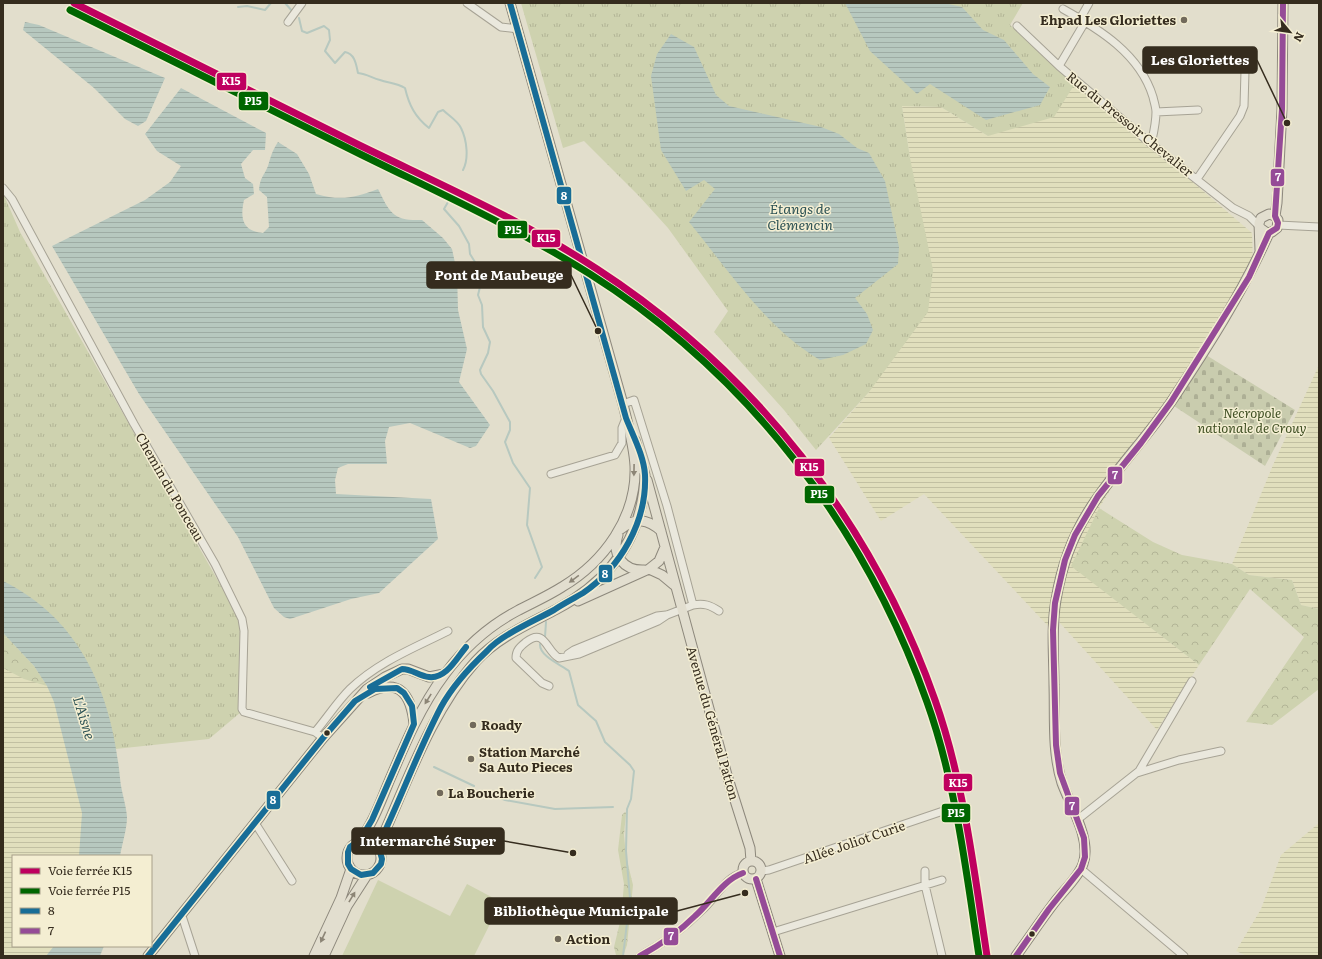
<svg xmlns="http://www.w3.org/2000/svg" width="1322" height="959" font-family="Literata,serif">
  <style>
    .farmland { fill: url(#farmland-rules) }
    .grass { fill: url(#grass-tufts) }
    .forest { fill: url(#forest-crowns) }
    .cemetery { fill: url(#cemetery-stones) }
    .pitch { fill: #ced2af }
    .water { fill: url(#water-rules) }
    .lines { fill: none; stroke-linecap: round; stroke-linejoin: round }
    .stream { stroke: #b7c8bf; stroke-width: 2 }
    .minor-casing { stroke: #a7a395; stroke-width: 9 }
    .major-casing { stroke: #8d887c; stroke-width: 11 }
    .minor { stroke: #eae8dd; stroke-width: 7 }
    .major { stroke: #e2decf; stroke-width: 9 }
    .bus-1-casing { stroke: #f4eed2; stroke-width: 9 }
    .bus-2-casing { stroke: #f4eed2; stroke-width: 9 }
    .bus-1 { stroke: #186d97; stroke-width: 6 }
    .bus-2 { stroke: #954b97; stroke-width: 6 }
    .rail-1-casing { stroke: #f4eed2; stroke-width: 10 }
    .rail-2-casing { stroke: #f4eed2; stroke-width: 10 }
    .rail-1 { stroke: #bf005f; stroke-width: 7 }
    .rail-2 { stroke: #060; stroke-width: 7 }
    .oneway { fill: #8c8576 }
    .poi-dot { fill: #726a5b; stroke: #f4eed2; stroke-width: 1.5 }
    .bus-dot { fill: #352c1e; stroke: #f4eed2; stroke-width: 1.5 }
    .labels { text-anchor: middle; stroke-width: 3; stroke-linejoin: round; paint-order: stroke }
    .poi-label { font-size: 13px; font-weight: bold; fill: #352c1e; stroke: #f4eed2; text-anchor: start }
    .street-label { font-size: 13px; fill: #352c1e; stroke: #f4eed2 }
    .park-label { font-size: 13px; font-style: italic; fill: #415125; stroke: #f4eed2 }
    .water-label { font-size: 14px; font-style: italic; fill: #2e5355; stroke: #f4eed2 }
    .leader { fill: none; stroke: #352c1e; stroke-width: 1.5 }
    .callout-dot { fill: #352c1e; stroke: #f4eed2; stroke-width: 1.5 }
    .callout { fill: #352c1e; stroke: #352c1e; stroke-width: 1.5 }
    .callout-label { font-size: 14px; text-anchor: middle; font-weight: bold; fill: #fff }
    .line-badge { stroke: #f4eed2; stroke-width: 1.5 }
    .badge-label { font-size: 11px; text-anchor: middle; font-weight: bold; fill: #fff }
  </style>
  <defs>
    <pattern id="farmland-rules" width="6" height="5" patternUnits="userSpaceOnUse"><rect width="6" height="5" fill="#e1dfbd"/><path d="M0 2.5h6" fill="none" stroke="#c2c0a2"/></pattern>
    <pattern id="grass-tufts" width="24" height="20" patternUnits="userSpaceOnUse"><rect width="24" height="20" fill="#ced2af"/><path d="M3 7l-1-3M5 7V3M7 7l1-3M15 17l-1-3M17 17v-4M19 17l1-3" fill="none" stroke="#b2b496"/></pattern>
    <pattern id="forest-crowns" width="20" height="18" patternUnits="userSpaceOnUse"><rect width="20" height="18" fill="#ced2af"/><path d="M2 6a3 3 0 1 1 6 0M12 15a3 3 0 1 1 6 0" fill="none" stroke="#b2b496"/></pattern>
    <pattern id="cemetery-stones" width="16" height="16" patternUnits="userSpaceOnUse"><rect width="16" height="16" fill="#c9ccae"/><path d="M2 7V4a2 2 0 0 1 4 0v3zM10 15v-3a2 2 0 0 1 4 0v3z" fill="#adaf95"/></pattern>
    <pattern id="water-rules" width="6" height="5" patternUnits="userSpaceOnUse"><rect width="6" height="5" fill="#b7c8bf"/><path d="M0 2.5h6" fill="none" stroke="#9eaca4"/></pattern>
  </defs>
  <rect width="100%" height="100%" fill="#e2decc"/>
  <path class="farmland" d="M1076 82 1252 233 1253 263 1099 508 1072 566 1199 665 1157 730 1050 612 1048 626 924 494 881 521 829 438 869 392 910 158 902 106 941 107 988 136Z
    M1319 365V609L1301 605 1292 580 1249 575 1232 564 1273 465Z
    M3 613 45 635 102 856H13V946H92L87 956H3Z
    M1319 823V956H1247L1236 951 1261 909 1281 855Z"/>
  <path class="grass" d="M521 3H1023L1010 25 1076 82 1054 117 988 136 941 107 902 106 910 158 933 270 928 312 869 392 816 450 784 410 714 332 728 311 668 228 639 196 584 141 563 148Z
    M3 193 20 232 242 623 241 712 209 739 106 750 3 613Z"/>
  <path class="forest" d="M1099 508 1153 542 1182 555 1232 564 1249 575 1292 580 1301 605 1319 609V689L1272 725 1246 722 1304 637 1250 589 1199 665 1071 566Z
    M3 633 34 666 47 686 24 679 3 668Z
    M625 812 626 813 624 835 626 856 633 885 627 945 623 956 616 955 614 947 621 918 624 884 618 850 622 815Z"/>
  <path class="cemetery" d="M1206 355 1295 410 1265 466 1174 406Z"/>
  <path class="pitch" d="M378 880 450 916 467 884 501 902 474 956H342Z"/>
  <path class="water" d="M845 3H944L962 7 983 30 1004 40 1033 74 1050 87 1040 105 986 120 930 84 917 94 870 51Z
    M25 22 39 25 165 78 146 121 138 126 125 119 94 88 23 30Z
    M671 34 694 47 716 95 729 106 821 127 839 134 857 148 869 153 885 181 899 247 898 264 855 298 867 314 873 330 866 344 843 355 820 360C765 327 729 271 689 222L715 189 704 180 686 191 661 150 651 76 657 54Z
    M181 88 266 133 265 150H253L241 164 245 178 253 184 254 194 244 200C240 218 242 231 263 233L269 227 267 197 259 190C260 177 264 176 268 166 271 156 272 151 278 142L297 154 309 174 316 194C341 201 354 198 378 189 390 213 393 221 422 220L443 238 452 249 457 272 458 310 467 349 459 382 490 425 476 446 470 448 410 423 389 427 385 441 387 464H348L338 468 335 480 336 494 431 499 438 539 379 593 351 599 290 619 284 617 274 608 238 537 139 394 52 246 145 200 170 182 181 166 157 151 145 134Z
    M3 581C82 620 112 695 120 778 121 791 126 804 127 817 127 829 122 844 120 856H79L82 813 54 702 47 686 34 666 3 633Z
    M54 946H104L100 956H46Z"/>
  <g class="lines">
    <path class="stream" d="M285 3 293 12
      M238 7 247 6 265 10 271 3
      M299 18 302 31 307 33 324 26 329 30 330 40 325 51 335 63 345 52C355 54 356 64 358 73 367 74 372 78 380 80 389 83 397 83 405 88 409 105 415 117 429 128L438 112 443 110C448 115 458 121 461 128 467 140 469 159 463 170
      M448 202 444 209 459 226 469 244 470 254 483 275 478 295 482 305 483 327 490 342 488 353 480 370 481 374 493 391 510 422V430L505 442 513 463 530 488 527 525 542 567 535 578
      M545 637 546 622
      M540 644C539 656 561 665 569 671L578 705 596 721 605 742 630 765 634 771 631 799 627 809 626 851 630 898 623 956
      M434 767 474 786
      M487 792 505 800 555 809 613 807"/>
    <defs>
      <path id="minor" d="M467 3 501 27 518 29
        M1063 9C1099 29 1140 54 1153 97 1154 102 1156 107 1156 112 1156 121 1154 131 1152 140L1150 143
        M1080 19 1089 3
        M288 22 302 3
        M1017 26 1059 66 1150 143 1233 208 1249 216 1259 226
        M1059 66 1085 22
        M1156 112 1198 110
        M1197 179 1240 116 1244 106 1245 71
        M3 188 12 199 134 424 215 564 242 619 244 631 242 709 244 712 315 732 323 738
        M1278 225 1319 227
        M551 474 615 455 622 443V428L626 418
        M693 605C704 603 710 605 719 611
        M568 654 574 650 657 616 666 615
        M549 686 542 683 516 658C516 650 520 647 526 642 545 627 546 651 559 658L579 654 658 621 667 615 693 605 667 506 634 400 623 404
        M315 732C327 718 337 702 350 689 378 662 414 648 448 631
        M1137 773 1179 760 1221 751
        M1077 820 1139 771 1192 681
        M255 823 292 881
        M1081 869 1184 956
        M761 871 769 870 946 810
        M925 871V885L942 956
        M180 916 183 919 195 956
        M773 932 942 880
        M640 956C662 944 684 928 702 910 715 899 725 877 743 873"/>
      <path id="major" d="M1275 216 1277 203 1282 109 1283 3
        M1260 250 1259 223 1261 218 1269 214 1275 216 1278 220 1277 228 1272 232 1267 233 1260 228
        M647 480 727 775 750 848 751 861
        M621 529C635 517 648 519 661 531
        M618 535C611 555 624 571 644 570
        M649 569 659 561 665 547
        M578 601 649 569 662 575 674 585
        M368 693C400 677 411 695 414 724
        M360 840C373 823 380 803 388 784 404 746 420 707 445 674 465 647 487 627 517 611 532 603 548 596 562 587 604 562 637 517 635 466 634 446 628 425 623 404L510 3
        M347 858a17 17 0 1 1 34 0a17 17 0 1 1-34 0Z
        M379 848 385 831C410 774 434 708 476 661 498 637 529 624 557 609 611 580 643 537 645 475L635 440
        M743 870a9 9 0 1 1 18 0a9 9 0 1 1-18 0Z
        M756 879 780 956
        M148 956 323 738 367 689 385 677 402 669H408L429 677 444 674
        M314 956 341 898 351 869
        M324 956 347 906 367 875
        M1016 956C1029 938 1041 920 1054 903 1063 891 1078 878 1083 864 1092 840 1070 805 1062 783 1052 752 1055 717 1054 685 1054 657 1051 628 1056 600 1061 569 1071 539 1088 512 1112 473 1145 440 1171 402 1207 348 1243 292 1269 233"/>
    </defs>
    <use href="#minor" class="minor-casing"/>
    <use href="#major" class="major-casing"/>
    <use href="#minor" class="minor"/>
    <use href="#major" class="major"/>
    <defs>
      <path id="bus-1" d="M370 687 402 669C412 669 419 676 429 677 446 679 456 659 466 647
        M148 956 323 738 355 701 375 689 397 688 404 693 412 706 414 724 372 820 360 840 350 847 348 852V864L351 869 361 875 373 873 381 864 382 859 379 848 385 831C404 790 420 747 441 707 452 687 470 667 487 651 501 635 534 621 554 610 563 604 573 599 583 593 620 568 647 522 645 475 644 456 633 436 626 418L510 3"/>
      <path id="bus-2" d="M756 879 780 956
        M640 956C660 945 679 932 695 916 711 902 723 880 743 873
        M1016 956 1049 909 1081 869 1085 857 1084 838 1060 773 1056 745 1053 630 1055 603 1065 560 1075 535 1098 496 1141 443 1171 402 1249 277 1269 233 1277 228 1278 223 1275 216 1282 109 1283 3"/>
    </defs>
    <use href="#bus-1" class="bus-1-casing"/>
    <use href="#bus-2" class="bus-2-casing"/>
    <use href="#bus-1" class="bus-1"/>
    <use href="#bus-2" class="bus-2"/>
    <defs>
      <path id="rail-1" d="M74 3C169 50 264 98 359 145 439 184 522 220 597 269 754 371 873 523 935 700 964 782 974 870 987 956"/>
      <path id="rail-2" d="M70 10C167 58 263 106 360 154 437 192 517 228 590 274 748 374 865 527 927 702 956 783 966 871 979 956"/>
    </defs>
    <use href="#rail-1" class="rail-1-casing"/>
    <use href="#rail-2" class="rail-2-casing"/>
    <use href="#rail-1" class="rail-1"/>
    <use href="#rail-2" class="rail-2"/>
  </g>
  <defs><path id="oneway-solid" d="M-6-.8H1V-3.2L6.5 0L1 3.2V.8H-6Z"/></defs>
  <g class="oneway">
    <use href="#oneway-solid" transform="translate(634 470) rotate(91)"/>
    <use href="#oneway-solid" transform="translate(574 579) rotate(144)"/>
    <use href="#oneway-solid" transform="translate(428 699) rotate(122)"/>
    <use href="#oneway-solid" transform="translate(352 897) rotate(-59)"/>
    <use href="#oneway-solid" transform="translate(323 937) rotate(115)"/>
  </g>
  <g class="poi-dot">
    <circle cx="1184" cy="20" r="4"/>
    <circle cx="473" cy="725" r="4"/>
    <circle cx="471" cy="759" r="4"/>
    <circle cx="440" cy="793" r="4"/>
    <circle cx="558" cy="939" r="4"/>
  </g>
  <g class="bus-dot">
    <circle cx="327" cy="733" r="3.5"/>
    <circle cx="1032" cy="934" r="3.5"/>
  </g>
  <g class="labels">
    <g class="poi-label">
      <text x="1176" y="25" text-anchor="end">Ehpad Les Gloriettes</text>
      <text x="481" y="730">Roady</text>
      <text x="479" y="757">Station Marché<tspan x="479" dy="15">Sa Auto Pieces</tspan></text>
      <text x="448" y="798">La Boucherie</text>
      <text x="566" y="944">Action</text>
    </g>
    <g class="street-label">
      <text transform="translate(1130 124) rotate(39)" y="5">Rue du Pressoir Chevalier</text>
      <text transform="translate(170 487) rotate(60)" y="5">Chemin du Ponceau</text>
      <text transform="translate(713 723) rotate(74)" y="5">Avenue du Général Patton</text>
      <text transform="translate(854 842) rotate(-19)" y="5">Allée Joliot Curie</text>
    </g>
    <g class="park-label">
      <text x="1252" y="418">Nécropole<tspan x="1252" dy="15">nationale de Crouy</tspan></text>
    </g>
    <g class="water-label">
      <text x="800" y="214">Étangs de<tspan x="800" dy="16">Clémencin</tspan></text>
      <text transform="translate(84 718) rotate(73)" y="5">L'Aisne</text>
    </g>
  </g>
  <path class="leader" d="M1287 123L1257 60M598 331L571 275M573 853L504 841M745 893L677 911"/>
  <g class="callout-dot">
    <circle cx="1287" cy="123" r="4"/>
    <circle cx="598" cy="331" r="4"/>
    <circle cx="573" cy="853" r="4"/>
    <circle cx="745" cy="893" r="4"/>
  </g>
  <g class="callout">
    <rect x="1143" y="47" width="114" height="26" rx="4"/>
    <rect x="427" y="262" width="144" height="26" rx="4"/>
    <rect x="352" y="828" width="152" height="26" rx="4"/>
    <rect x="485" y="898" width="192" height="26" rx="4"/>
  </g>
  <g class="callout-label">
    <text x="1200" y="65">Les Gloriettes</text>
    <text x="499" y="280">Pont de Maubeuge</text>
    <text x="428" y="846">Intermarché Super</text>
    <text x="581" y="916">Bibliothèque Municipale</text>
  </g>
  <g class="line-badge">
    <rect x="216" y="72" width="31" height="19" rx="4" fill="#bf005f"/>
    <rect x="238" y="91" width="31" height="20" rx="4" fill="#060"/>
    <rect x="1270" y="168" width="15" height="19" rx="4" fill="#954b97"/>
    <rect x="556" y="186" width="16" height="19" rx="4" fill="#186d97"/>
    <rect x="497" y="220" width="31" height="19" rx="4" fill="#060"/>
    <rect x="531" y="229" width="30" height="19" rx="4" fill="#bf005f"/>
    <rect x="794" y="458" width="31" height="19" rx="4" fill="#bf005f"/>
    <rect x="1107" y="466" width="16" height="19" rx="4" fill="#954b97"/>
    <rect x="804" y="485" width="31" height="19" rx="4" fill="#060"/>
    <rect x="598" y="564" width="15" height="19" rx="4" fill="#186d97"/>
    <rect x="943" y="773" width="30" height="19" rx="4" fill="#bf005f"/>
    <rect x="266" y="790" width="15" height="20" rx="4" fill="#186d97"/>
    <rect x="1064" y="796" width="16" height="20" rx="4" fill="#954b97"/>
    <rect x="941" y="803" width="30" height="20" rx="4" fill="#060"/>
    <rect x="663" y="927" width="16" height="19" rx="4" fill="#954b97"/>
  </g>
  <g class="badge-label">
    <text x="231" y="85">K15</text>
    <text x="253" y="105">P15</text>
    <text x="1278" y="181">7</text>
    <text x="564" y="200">8</text>
    <text x="513" y="234">P15</text>
    <text x="546" y="242">K15</text>
    <text x="809" y="471">K15</text>
    <text x="1115" y="479">7</text>
    <text x="819" y="498">P15</text>
    <text x="605" y="578">8</text>
    <text x="958" y="787">K15</text>
    <text x="273" y="804">8</text>
    <text x="1072" y="810">7</text>
    <text x="956" y="817">P15</text>
    <text x="671" y="940">7</text>
  </g>
  <rect width="1322" height="959" fill="none" stroke="#352c1e" stroke-width="8"/>
  <rect x="12" y="855" width="140" height="92" fill="#f4eed2" stroke="#a8a08a"/>
  <rect x="20" y="868" width="20" height="6" fill="#bf005f" stroke="#a8a08a"/>
  <text x="48" y="875" font-size="12" fill="#352c1e">Voie ferrée K15</text>
  <rect x="20" y="888" width="20" height="6" fill="#006600" stroke="#a8a08a"/>
  <text x="48" y="895" font-size="12" fill="#352c1e">Voie ferrée P15</text>
  <rect x="20" y="908" width="20" height="6" fill="#186d97" stroke="#a8a08a"/>
  <text x="48" y="915" font-size="12" fill="#352c1e">8</text>
  <rect x="20" y="928" width="20" height="6" fill="#954b97" stroke="#a8a08a"/>
  <text x="48" y="935" font-size="12" fill="#352c1e">7</text>
  <g transform="translate(1290 32) rotate(119)" stroke="#f4eed2" stroke-width="3" paint-order="stroke">
  <path d="M0-3L7 15L0 10L-7 15Z" fill="#352c1e"/>
  <text y="-6" font-size="11" font-weight="bold" text-anchor="middle" fill="#352c1e">N</text>
  </g>
</svg>
